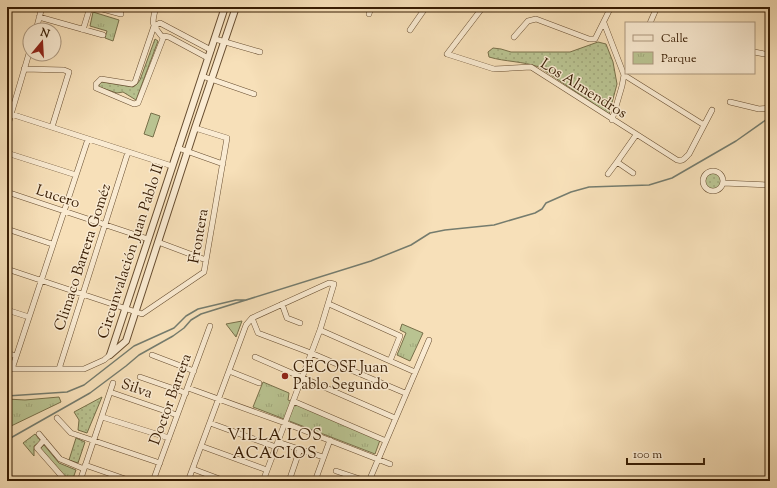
<svg xmlns="http://www.w3.org/2000/svg" width="777" height="488" font-family="'Sorts Mill Goudy',serif">
  <style>
    .grass { fill: url(#grass-dots); stroke: #78704a }
    .park { fill: url(#park-tufts); stroke: #78704a }
    .garden { fill: #b9c391; stroke: #78704a }
    .lines { fill: none; stroke-linecap: round; stroke-linejoin: round }
    .stream { stroke: #757c6e; stroke-width: 1.5 }
    .minor-casing { stroke: #674d30; stroke-width: 6 }
    .tertiary-casing { stroke: #674d30; stroke-width: 8 }
    .minor { stroke: #faebd2; stroke-width: 5 }
    .tertiary { stroke: #faebd2; stroke-width: 6 }
    .poi-dot { fill: #8f2418; stroke: #faebd2; stroke-width: 1.5 }
    .labels { text-anchor: middle; stroke-width: 3; stroke-linejoin: round; paint-order: stroke }
    .street-label { font-size: 15px; fill: #371c03; stroke: #faebd2 }
    .poi-label { font-size: 15px; fill: #371c03; stroke: #faebd2; text-anchor: start }
    .neighbourhood-label { font-size: 16px; letter-spacing: 1px; fill: #371c03; stroke: #faebd2 }
  </style>
  <defs>
    <pattern id="grass-dots" width="8" height="8" patternUnits="userSpaceOnUse"><rect width="8" height="8" fill="#b9c391"/><path d="M2 2h.1M6 6h.1" fill="none" stroke="#a0a77b" stroke-width="1.8" stroke-linecap="round"/></pattern>
    <pattern id="park-tufts" width="24" height="20" patternUnits="userSpaceOnUse"><rect width="24" height="20" fill="#b9c391"/><path d="M3 7l-1-3M5 7V3M7 7l1-3M15 17l-1-3M17 17v-4M19 17l1-3" fill="none" stroke="#a0a77b"/></pattern>
  </defs>
  <rect width="100%" height="100%" fill="#f7e0b9"/>
  <filter id="stains"><feTurbulence type="fractalNoise" baseFrequency=".005" numOctaves="4"/><feColorMatrix values="0 0 0 0 .2 0 0 0 0 .09 0 0 0 0 .02 0 0 0 .5 -.17"/></filter>
  <radialGradient id="worn" r=".72"><stop offset=".6" stop-color="#630" stop-opacity="0"/><stop offset="1" stop-color="#630" stop-opacity=".3"/></radialGradient>
  <path class="grass" d="M155 39 158 41 136 100 123 92 117 93 99 87V84L102 82 133 87 137 84 140 80Z
    M598 42 606 44 613 62 617 84 609 114 539 67C522 61 506 62 489 57L488 52 493 48 501 49 511 52H570Z
    M704 181a9 9 0 1 1 18 0a9 9 0 1 1-18 0Z
    M102 397 87 433 78 430 79 420 74 412Z
    M35 434 41 441 34 446V456L23 443Z
    M76 438 85 442 78 463 69 460Z"/>
  <path class="park" d="M93 12 119 20 113 41 105 38 107 31 90 26Z
    M242 321 236 337 226 324Z
    M402 324 423 333 410 361 397 355 406 333 400 330Z
    M263 382 289 393 288 400 380 440 375 454 253 407Z
    M59 397 61 402 9 427 7 426V399L25 400Z
    M44 445 59 463 76 470 72 481H69L40 449Z"/>
  <path class="garden" d="M151 113 160 116 153 137 144 134Z"/>
  <g class="lines">
    <path class="stream" d="M7 396 67 392 84 385 134 346 174 328 186 316 198 309 236 300H247
      M7 440 90 393 126 366 139 355 173 336 184 328 191 320 201 314 371 261 411 245 430 233 445 230 494 225 535 213 542 209 546 203 571 192 589 187 649 185 672 178 736 141 770 117"/>
    <defs>
      <path id="minor" d="M95 7 121 14
        M156 7C151 25 152 24 163 38
        M483 7 447 54 494 69 531 67 677 160C683 162 685 158 689 154L712 110
        M369 14 371 7
        M39 17 103 35
        M604 23 624 75 622 86 612 120
        M650 23 657 7
        M36 30 42 7
        M83 30 90 7
        M410 30 426 7
        M514 37 528 21 536 19 589 39H595L611 7
        M215 39 260 52
        M754 52 770 55
        M208 58 169 37 164 36 138 103 134 104 96 88V84L101 79 132 84 135 82 154 26 160 23 211 50
        M24 69 64 70 69 72 52 127
        M624 75 704 125
        M202 76 254 94
        M730 102 759 109 770 108
        M11 114 172 166
        M7 128 30 50
        M178 148 223 164
        M7 153 76 175
        M617 162 633 173
        M703 181a10 10 0 1 1 20 0a10 10 0 1 1-20 0Z
        M608 174 617 162 636 135
        M723 183 770 185
        M7 192 148 239
        M7 229 52 244
        M158 242 206 260
        M7 269 142 314 204 272 227 138 195 128
        M282 304 287 318 300 323
        M329 304 400 336 390 361
        M7 310 29 317
        M252 318 258 333 311 353 405 393
        M320 330 415 372
        M7 353 16 356
        M152 355 194 371
        M255 357 395 418
        M7 369H84L104 360 110 355
        M12 369 88 139
        M59 369 128 152
        M229 371 259 383
        M140 377 186 393
        M188 388 285 423 390 464
        M110 392 177 415
        M293 401 386 441
        M102 417 169 438
        M57 418 71 433 160 463
        M210 423 276 447
        M39 434 60 459 84 469
        M44 440 37 448 66 481
        M278 442 323 457
        M201 446 267 470
        M85 465 131 481
        M193 469 225 481
        M336 471 366 481
        M80 481 113 383
        M153 481 210 326
        M188 481 246 325 252 318 329 283 334 284 320 330 263 481
        M289 481 300 449
        M315 481 330 440
        M369 481 429 340"/>
      <path id="tertiary" d="M110 355 126 341 195 128 236 7
        M110 355 225 7"/>
    </defs>
    <use href="#minor" class="minor-casing"/>
    <use href="#tertiary" class="tertiary-casing"/>
    <use href="#minor" class="minor"/>
    <use href="#tertiary" class="tertiary"/>
  </g>
  <circle class="poi-dot" cx="285" cy="376" r="4"/>
  <g class="labels">
    <g class="street-label">
      <text transform="translate(584 88) rotate(32)" y="5">Los Almendros</text>
      <text transform="translate(58 196) rotate(18)" y="5">Lucero</text>
      <text transform="translate(198 236) rotate(-80)" y="5">Frontera</text>
      <text transform="translate(130 251) rotate(-72)" y="5">Circunvalación Juan Pablo II</text>
      <text transform="translate(82 257) rotate(-72)" y="5">Climaco Barrera Goméz</text>
      <text transform="translate(137 388) rotate(19)" y="5">Silva</text>
      <text transform="translate(170 399) rotate(-70)" y="5">Doctor Barrera</text>
    </g>
    <g class="poi-label">
      <text x="293" y="372">CECOSF Juan<tspan x="293" dy="17">Pablo Segundo</tspan></text>
    </g>
    <g class="neighbourhood-label">
      <text x="275" y="440">VILLA LOS<tspan x="275" dy="18">ACACIOS</tspan></text>
    </g>
  </g>
  <rect width="777" height="488" fill="none" stroke="#f7e0b9" stroke-width="24"/>
  <rect x="8" y="8" width="761" height="472" fill="none" stroke="#371c03" stroke-width="2"/>
  <rect x="12" y="12" width="753" height="464" fill="none" stroke="#371c03"/>
  <rect x="625" y="22" width="130" height="52" fill="#faebd2" stroke="#ac987f"/>
  <rect x="633" y="35" width="20" height="6" fill="#faebd2" stroke="#ac987f"/>
  <text x="661" y="42" font-size="12" fill="#371c03">Calle</text>
  <rect x="633" y="52" width="20" height="12" fill="url(#park-tufts)" stroke="#ac987f"/>
  <text x="661" y="62" font-size="12" fill="#371c03">Parque</text>
  <g transform="translate(42 42) rotate(18)"><circle r="19" fill="#faebd2" stroke="#ac987f"/>
  <path d="M0-3L7 15L0 10L-7 15Z" fill="#8f2418"/>
  <text y="-6" font-size="11" font-weight="bold" text-anchor="middle" fill="#371c03">N</text>
  </g>
  <path d="M627 458v6h77v-6" fill="none" stroke="#371c03" stroke-width="2"/>
  <text x="633" y="458" font-size="12" fill="#371c03" stroke="#faebd2" stroke-width="3" paint-order="stroke">100 m</text>
  <rect width="100%" height="100%" filter="url(#stains)"/>
  <rect width="100%" height="100%" fill="url(#worn)"/>
</svg>
